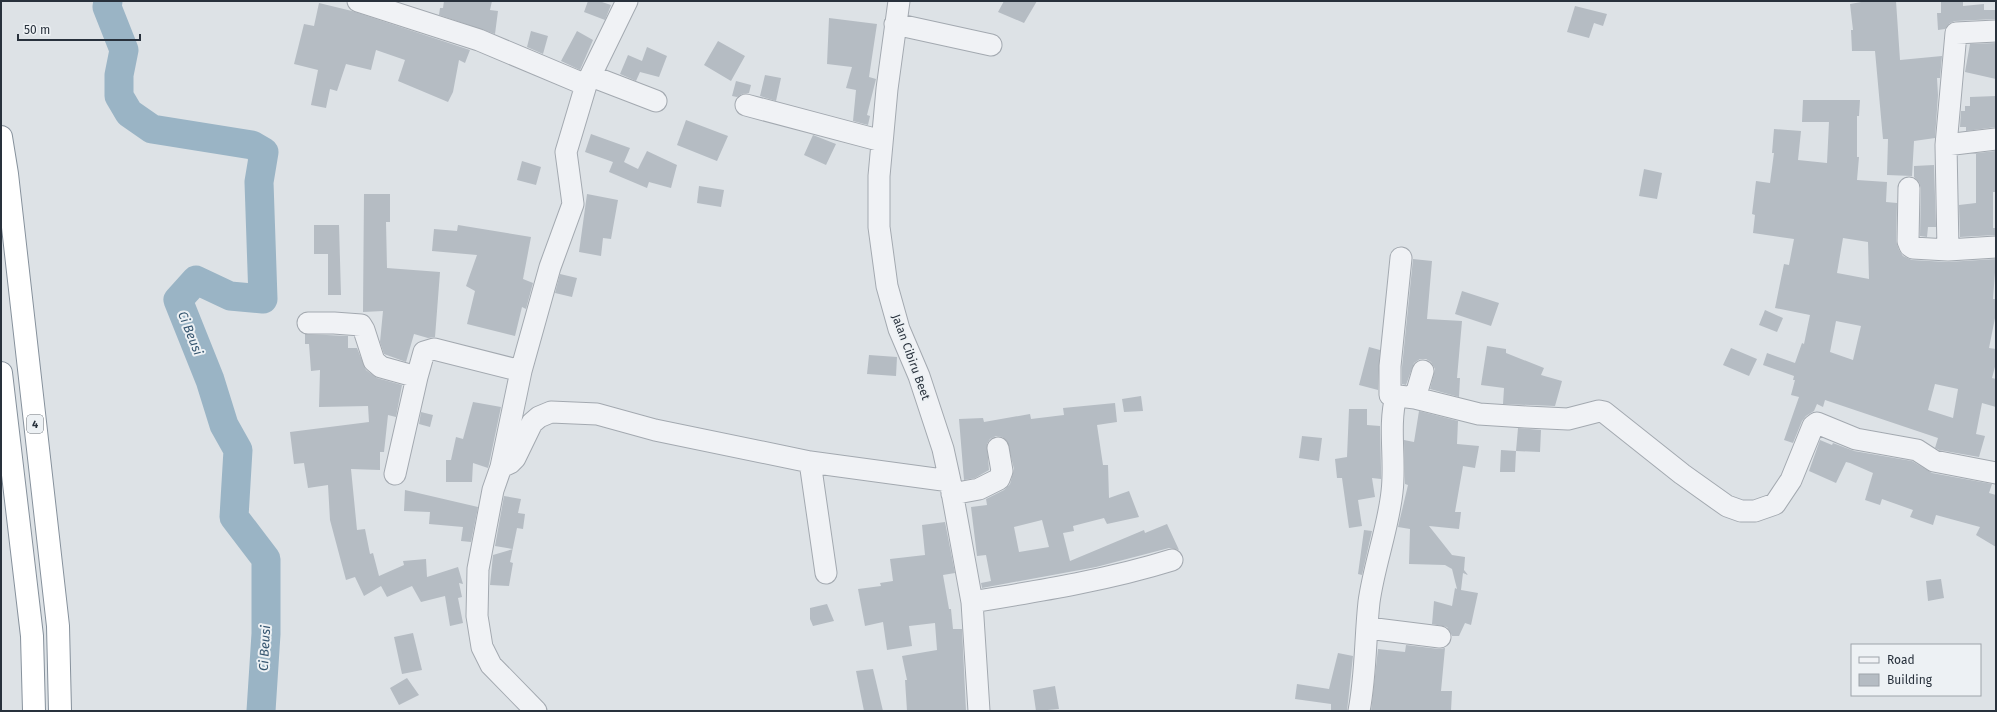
<svg xmlns="http://www.w3.org/2000/svg" width="1997" height="712" font-family="'Fira Sans',sans-serif">
  <style>
    .lines { fill: none; stroke-linecap: round; stroke-linejoin: round }
    .river { stroke: #9ab4c5; stroke-width: 29 }
    .building { fill: #b5bcc3; fill-rule: evenodd }
    .minor-casing { stroke: #a3a9b0; stroke-width: 23 }
    .highway-casing { stroke: #86919c; stroke-width: 24 }
    .minor { stroke: #f0f2f5; stroke-width: 21 }
    .highway { stroke: #fff; stroke-width: 22 }
    .labels { text-anchor: middle; stroke-width: 4; stroke-linejoin: round; paint-order: stroke }
    .shield { fill: #edf1f4; stroke: #636b73; stroke-width: 1 }
    .shield-label { font-size: 11px; font-weight: bold; fill: #28313c }
    .street-label { font-size: 12px; fill: #28313c; stroke: #edf1f4 }
    .water-label { font-size: 13px; font-style: italic; fill: #34546e; stroke: #edf1f4 }
  </style>
  <rect width="100%" height="100%" fill="#dde2e6"/>
  <g class="lines">
    <path class="river" d="M108 1 107 7 124 50 119 75V96L129 113 152 129 252 145 264 152 259 182 263 299 230 296 196 280 178 300 210 380 224 425 238 450 234 517 266 559V634L261 711"/>
  </g>
  <path class="building" d="M444 1H492L490 10 498 11 495 34 439 15 440 8H443Z
    M588 1H599L611 5 605 20 584 12Z
    M1004 1H1037L1024 23 998 12Z
    M1867 1H1896L1900 60 1942 56 1940 78H1937L1938 95 1935 138 1914 141 1912 176 1887 175 1888 139H1883L1875 51H1852L1851 30H1853L1850 4Z
    M1941 1H1963V6L1984 4V10H1996V19L1955 21 1950 23 1945 29 1938 30 1937 13H1941Z
    M319 3 352 11 470 50 465 63 459 60 453 92 448 102 398 81 405 60 376 50 371 70 346 64 337 91 330 89 326 108 311 105 318 70 294 64 304 24 314 26Z
    M1575 6 1607 14 1603 26 1594 23 1589 38 1567 32Z
    M829 18 877 24 869 77 876 79 867 115 870 116 868 125 853 121 856 90 846 88 852 67 827 64Z
    M531 31 548 36 543 54 527 47Z
    M577 31 593 40 580 70 561 61Z
    M718 41 745 56 731 81 704 65Z
    M1996 43V79L1965 72 1970 44Z
    M647 47 667 56 659 77 640 72 636 81 620 74 628 55 642 61Z
    M765 75 781 78 776 101 760 96Z
    M736 81 751 85 749 93 742 94 737 97 732 96Z
    M1996 96V127L1966 131V127H1960L1961 111H1965V106H1970V97Z
    M1803 100H1860L1859 116H1857V157H1859L1857 180 1887 182 1886 202 1897 203 1896 241 1899 250 1903 256 1912 260 1947 262 1996 259 1993 299H1996V313L1989 348 1996 349V363L1992 378 1996 379V407L1982 403 1976 434 1985 436 1979 457 1939 450 1935 448 1938 438 1825 400 1823 407 1817 404 1814 411 1806 416 1802 421 1793 443 1784 440 1799 397 1791 395 1795 380H1793L1794 376 1763 365 1767 353 1795 363 1802 343 1804 344 1810 315 1775 308 1784 264 1789 265 1794 239 1753 233 1755 215 1752 214 1756 181 1770 183 1774 153H1772L1774 129 1801 131 1798 160 1827 163 1829 122H1802ZM1843 238 1868 242 1869 279 1837 273ZM1836 321 1861 326 1853 360 1830 352ZM1935 384 1958 389 1953 418 1928 410Z
    M686 120 728 136 717 161 677 145Z
    M591 134 630 148 624 162 638 169 647 151 677 165 671 188 649 182 647 188 609 172 613 162 585 152Z
    M813 135 836 144 826 165 804 155Z
    M1995 151 1996 192H1993V228H1996V235L1960 237 1959 205 1976 203V154H1969Z
    M522 161 541 167 536 185 517 180Z
    M1934 165 1936 227H1928L1927 237 1920 236 1921 188 1919 182 1914 177V166Z
    M1644 169 1662 173 1657 199 1639 196Z
    M699 186 724 190 721 207 697 203Z
    M364 194H390V222H386L387 268 440 272 435 337 428 338 414 334 406 362 384 354 380 342 383 311 363 312Z
    M587 194 618 200 611 239 603 238 601 256 579 252Z
    M314 225H339L341 295H328V254H314Z
    M458 225 531 237 523 279 533 283 526 309 522 307 515 336 467 324 475 291 466 286 477 255 432 251 434 229 457 231Z
    M1413 259 1432 261 1427 319 1462 321 1457 378H1460L1459 397 1430 389 1435 369 1431 362 1426 359H1420L1414 363 1406 385 1402 384V367Z
    M560 274 577 278 572 297 555 293Z
    M1462 291 1499 303 1491 326 1455 314Z
    M1765 310 1783 318 1777 332 1759 325Z
    M305 334 348 336V348H357L366 370 377 378 402 385 396 417 388 415 384 452H380V470L351 469 357 530 365 529 370 554 373 553 379 576 404 565 403 561 426 559 427 577 458 567 463 584 459 583 462 597 458 598 463 623 450 626 445 596 421 602 412 586 387 597 381 586 364 596 355 577 346 580 330 520 328 485 308 488 304 463 294 464 290 432 369 422 368 406 319 407 320 370 311 371 309 344H305Z
    M1487 346 1506 349V353L1544 368 1541 375 1562 381 1555 406 1503 404 1504 388 1481 385Z
    M1369 347 1380 350 1378 390 1359 385Z
    M1731 348 1757 359 1749 376 1723 365Z
    M869 355 897 357 896 376 867 374Z
    M1141 396 1143 411 1124 412 1122 399Z
    M473 402 501 407 489 464 488 468 473 463 472 482H446V460H451L456 437 463 439Z
    M1115 403 1117 422 1097 425 1103 465H1108L1109 498 1129 491 1139 517 1107 524 1104 518 1073 526 1074 531 1063 533 1070 561 1144 530 1145 533 1167 524 1179 550 1169 548 1096 567 982 588 981 583 991 581 986 555 977 556 971 507 987 505 986 499 1004 490 1010 484 1014 469 1007 441 1002 437 996 436 990 439 987 444 989 470 975 478 964 480 959 419 983 418 984 422 1030 414 1031 419 1064 415 1063 408ZM1042 520 1049 547 1019 552 1014 527Z
    M1349 409H1367V425L1380 426 1381 468V479L1372 478 1375 497 1358 500 1362 526 1349 528 1342 478H1337L1335 459 1347 457Z
    M1419 411 1458 421 1457 444 1479 446 1475 468 1463 466 1455 512H1461L1459 529 1429 526 1452 555 1465 557 1464 570 1468 575 1463 573 1461 590 1478 593 1471 625 1465 623 1459 636H1452L1447 627 1432 624 1434 601 1452 606 1455 588 1457 589 1452 569 1445 565 1409 564 1410 529 1398 527 1408 485 1405 484 1404 440 1414 442Z
    M421 412 433 415 430 427 419 424Z
    M1518 428 1541 430 1540 452 1516 451Z
    M1302 436 1322 438 1319 461 1299 458Z
    M1820 440 1832 445 1833 443 1854 451 1912 461 1932 473 1992 484 1989 493 1996 495V547L1976 535 1980 527 1936 515 1933 525 1910 517 1913 510 1882 499 1880 505 1865 500 1873 473 1850 463 1846 462 1836 483 1809 471Z
    M1501 450 1516 451 1515 472H1500Z
    M405 490 478 507 471 542 461 541 463 527 429 524 430 512 404 511Z
    M504 496 521 499 518 513 525 514 523 529 517 528 510 562 513 563 509 586 490 585 493 555 513 549 495 546Z
    M945 522 955 573 943 575 949 609H951L953 629H962L966 711H907L905 680H907L902 656 937 650 935 623 909 626 912 646 887 650 883 622 865 626 858 589 881 586 880 583 893 581 890 559 925 555 922 525Z
    M1364 530 1372 531 1362 575 1358 574Z
    M1941 579 1944 598 1928 601 1926 581Z
    M827 604 834 621 813 626 810 619V608Z
    M413 633 422 670 402 674 394 637Z
    M1406 645 1439 649 1445 648 1441 691H1452L1451 711H1371L1378 649 1405 652Z
    M1338 653 1353 656 1347 711H1331V704L1295 699 1297 684 1329 689Z
    M873 669 883 711H864L856 671Z
    M407 678 419 695 399 705 390 688Z
    M1055 686 1059 709 1036 711 1033 690Z"/>
  <g class="lines">
    <defs>
      <path id="minor" d="M358 1 479 40 586 85
        M899 1 887 89 879 176V227L887 286 899 329 919 376 943 449 950 481 972 602 979 711
        M895 24 991 45
        M591 76 656 101
        M746 105 882 141
        M1946 145 1996 139
        M1909 188 1908 241 1910 246 1913 248 1948 250 1996 247
        M1948 250 1946 145 1956 33 1996 31
        M1401 258 1390 366V395L1415 398 1479 414 1526 417 1568 419 1599 411 1604 412 1682 474 1727 506 1741 511H1755L1775 504 1791 480 1813 426 1817 423 1856 439 1917 450 1934 461 1996 473
        M308 323H334L361 325 364 330 374 361 381 367 417 377 424 352 434 349 521 371
        M1415 398 1423 371
        M810 462 826 573
        M501 467 510 463 515 458 532 423 539 417 551 412 597 414 655 430 810 462 950 481
        M395 474 417 377
        M952 494 979 489 999 479 1002 471 998 448
        M972 602C1039 591 1108 580 1172 560
        M1368 628 1440 637
        M536 711 491 665 482 647 477 616 478 569 493 490 501 467 521 371 550 267 573 204 566 152 586 85 627 1
        M1359 711C1366 675 1365 639 1369 602 1374 565 1388 529 1392 492 1396 460 1388 427 1396 396"/>
      <path id="highway" d="M1 137 7 174 58 626 60 711
        M1 373 32 636 34 711"/>
    </defs>
    <use href="#minor" class="minor-casing"/>
    <use href="#highway" class="highway-casing"/>
    <use href="#minor" class="minor"/>
    <use href="#highway" class="highway"/>
  </g>
  <g class="labels">
    <rect class="shield" x="27" y="415" width="16" height="18" rx="3"/>
    <g class="shield-label">
      <text x="35" y="428">4</text>
    </g>
    <g class="street-label">
      <text transform="translate(911 357) rotate(70)" y="4">Jalan Cibiru Beet</text>
    </g>
    <g class="water-label">
      <text transform="translate(191 333) rotate(68)" y="5">Ci Beusi</text>
      <text transform="translate(264 648) rotate(-87)" y="5">Ci Beusi</text>
    </g>
  </g>
  <rect width="1997" height="712" fill="none" stroke="#28313c" stroke-width="4"/>
  <rect x="1851" y="644" width="130" height="52" fill="#edf1f4" stroke="#9ea4aa"/>
  <rect x="1859" y="657" width="20" height="6" fill="#f0f2f5" stroke="#9ea4aa"/>
  <text x="1887" y="664" font-size="12" fill="#28313c">Road</text>
  <rect x="1859" y="674" width="20" height="12" fill="#b5bcc3" stroke="#9ea4aa"/>
  <text x="1887" y="684" font-size="12" fill="#28313c">Building</text>
  <path d="M18 34v6h122v-6" fill="none" stroke="#28313c" stroke-width="2"/>
  <text x="24" y="34" font-size="12" fill="#28313c" stroke="#edf1f4" stroke-width="3" paint-order="stroke">50 m</text>
</svg>
